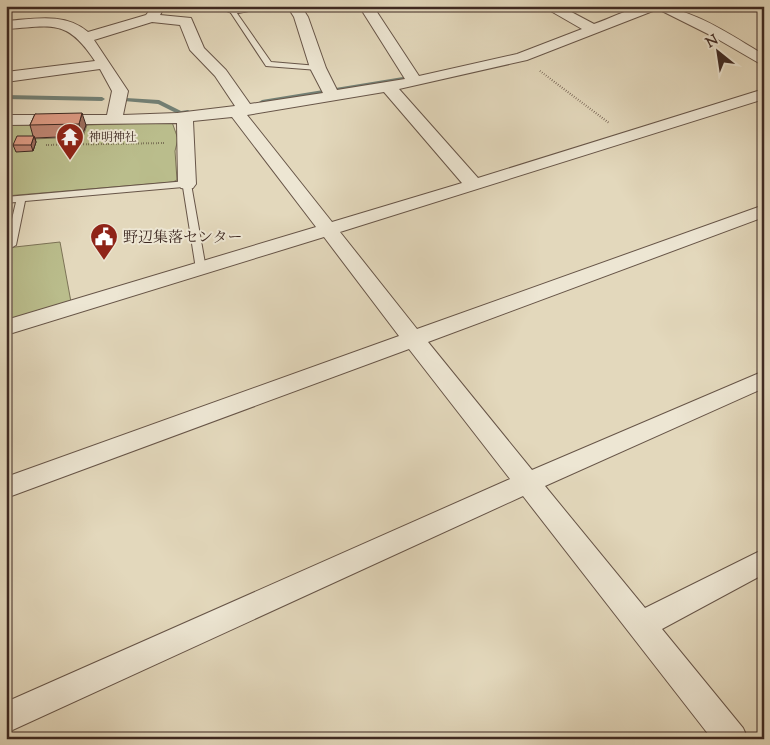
<svg xmlns="http://www.w3.org/2000/svg" width="770" height="745" font-family="'Sorts Mill Goudy','Noto Serif JP',serif">
  <style>
    .green { fill: #babd8c; stroke: #7c7357 }
    .lines { fill: none; stroke-linecap: round; stroke-linejoin: round }
    .stream { fill: #738075; fill-rule: evenodd }
    .service-casing { stroke: #675548; stroke-width: 2 }
    .minor-casing { stroke: #675548; stroke-width: 2 }
    .path { stroke: #3e2922; stroke-width: 2; stroke-dasharray: 0.5 2; stroke-linecap: butt }
    .service { fill: #ede6d3; fill-rule: evenodd }
    .minor { fill: #ede6d3; fill-rule: evenodd }
    .wall { fill: #be8572; stroke: #3e2922 }
    .shaded-wall { fill: #9b6c5c; stroke: #3e2922 }
    .building { fill: #dd9b84; stroke: #3e2922 }
    .labels { text-anchor: middle; stroke-width: 4; stroke-linejoin: round; paint-order: stroke }
    .far-poi-label { font-size: 12px; fill: #3e2922; stroke: #ede6d3; text-anchor: start }
    .poi-label { font-size: 15px; fill: #3e2922; stroke: #ede6d3; text-anchor: start }
  </style>
  <rect width="100%" height="100%" fill="#e3d8bc"/>
  <filter id="stains"><feTurbulence type="fractalNoise" baseFrequency=".004" numOctaves="4"/><feColorMatrix values="0 0 0 0 .2 0 0 0 0 .09 0 0 0 0 .02 0 0 0 .5 -.17"/></filter>
  <radialGradient id="worn" r=".72"><stop offset=".6" stop-color="#630" stop-opacity="0"/><stop offset="1" stop-color="#630" stop-opacity=".3"/></radialGradient>
  <path class="green" d="M172 122 178 139 175 151 177 180 173 182 6 196V125H37L32 139 83 137 87 125Z
    M60 242 71 302 6 322V248Z"/>
  <g class="lines">
    <path class="stream" d="M403 77 406 79 405 80 262 104 259 102 262 100Z
      M6 95 102 97 105 99 102 101 6 99Z
      M126 98 159 100 181 111 188 110 191 112 180 115 158 104 124 101 123 100Z"/>
    <defs>
      <path id="service" d="M230 9H234L271 62 318 66 322 68 318 70 266 66 229 10Z
        M187 181 191 184 206 269 205 271 201 272 196 269 183 187 25 201 16 245 11 248 6 245 16 202 6 203V197Z"/>
      <path id="minor" d="M153 6H165L160 15 191 18 204 48 226 70 250 104 323 93 310 68 294 17 287 6H301L308 17 326 68 337 90 405 79 359 6H373L419 76 517 54 582 29 542 6H560L594 24C609 19 625 10 641 7 681 0 731 35 764 55V66L714 37 658 9 527 60 399 89 478 178 764 89V99L340 232 417 329 764 205V217L428 342 532 470 764 371V388L545 486 645 608 764 549V574L662 629 743 728 748 739H712L523 496 6 733V702L510 479 409 349 6 498V477L399 336 324 237 6 335V320L316 227 232 117 193 121 196 184 193 188 187 189 181 188 178 184 177 123 6 125V115H107L112 91 100 69 6 82V72L95 61C67 18 52 26 6 29V21C34 19 65 12 88 32L146 15ZM152 22 180 25 190 50 215 76 235 106 177 113 123 115 128 91 94 40ZM384 92 462 183 332 222 247 115Z
        M221 6H259L257 9C244 12 230 18 221 6Z"/>
    </defs>
    <use href="#service" class="service-casing"/>
    <use href="#minor" class="minor-casing"/>
    <path class="path" d="M540 71 609 123
      M46 145 165 143"/>
    <use href="#service" class="service"/>
    <use href="#minor" class="minor"/>
  </g>
  <path class="wall" d="M35 114 86 125 82 136 35 138 36 142 33 151 16 152 13 145 33 136 30 125Z"/>
  <path class="shaded-wall" d="M82 113 86 125 82 136 79 124Z
    M34 136 36 142 33 151 31 145Z"/>
  <path class="building" d="M82 113 79 124 30 125 35 114Z
    M17 136H34L31 145H13Z"/>
  <defs>
    <symbol id="temple-pin" viewBox="-11 -11 22 30"><path d="M0 17L-7.5 6A9.5 9.5 0 1 1 7.5 6Z" fill="#8f2418" stroke="#ede6d3"/><path d="M0-6L5-2H3V0L6.5 2.5H4V6H1.5V3h-3V6H-4V2.5H-6.5L-3 0V-2H-5Z" fill="#fff"/></symbol>
    <symbol id="civic-pin" viewBox="-11 -11 22 30"><path d="M0 17L-7.5 6A9.5 9.5 0 1 1 7.5 6Z" fill="#8f2418" stroke="#ede6d3"/><path d="M-.6-6.5H3V-4.5H.6V-3L4-1V1h2V6H-6V1h2V-1L-.6-3ZM-1.2 2.5V6h2.4V2.5Z" fill="#fff"/></symbol>
  </defs>
  <g fill-rule="evenodd">
    <use href="#temple-pin" x="54" y="121" width="32" height="43"/>
    <use href="#civic-pin" x="88" y="221" width="32" height="43"/>
  </g>
  <g class="labels">
    <g class="far-poi-label">
      <text x="89" y="141">神明神社</text>
    </g>
    <g class="poi-label">
      <text x="123" y="242">野辺集落センター</text>
    </g>
  </g>
  <rect width="770" height="745" fill="none" stroke="#e3d8bc" stroke-width="25"/>
  <rect x="8" y="8" width="755" height="730" fill="none" stroke="#3e2922" stroke-width="2.5"/>
  <rect x="12" y="12" width="745" height="720" fill="none" stroke="#3e2922"/>
  <g transform="translate(718 52) rotate(330)" stroke="#ede6d3" stroke-width="4" paint-order="stroke">
  <path d="M0-4L9 19L0 12L-9 19Z" fill="#3e2922"/>
  <text y="-8" font-size="14" font-weight="bold" text-anchor="middle" fill="#3e2922">N</text>
  </g>
  <rect width="100%" height="100%" filter="url(#stains)"/>
  <rect width="100%" height="100%" fill="url(#worn)"/>
</svg>
